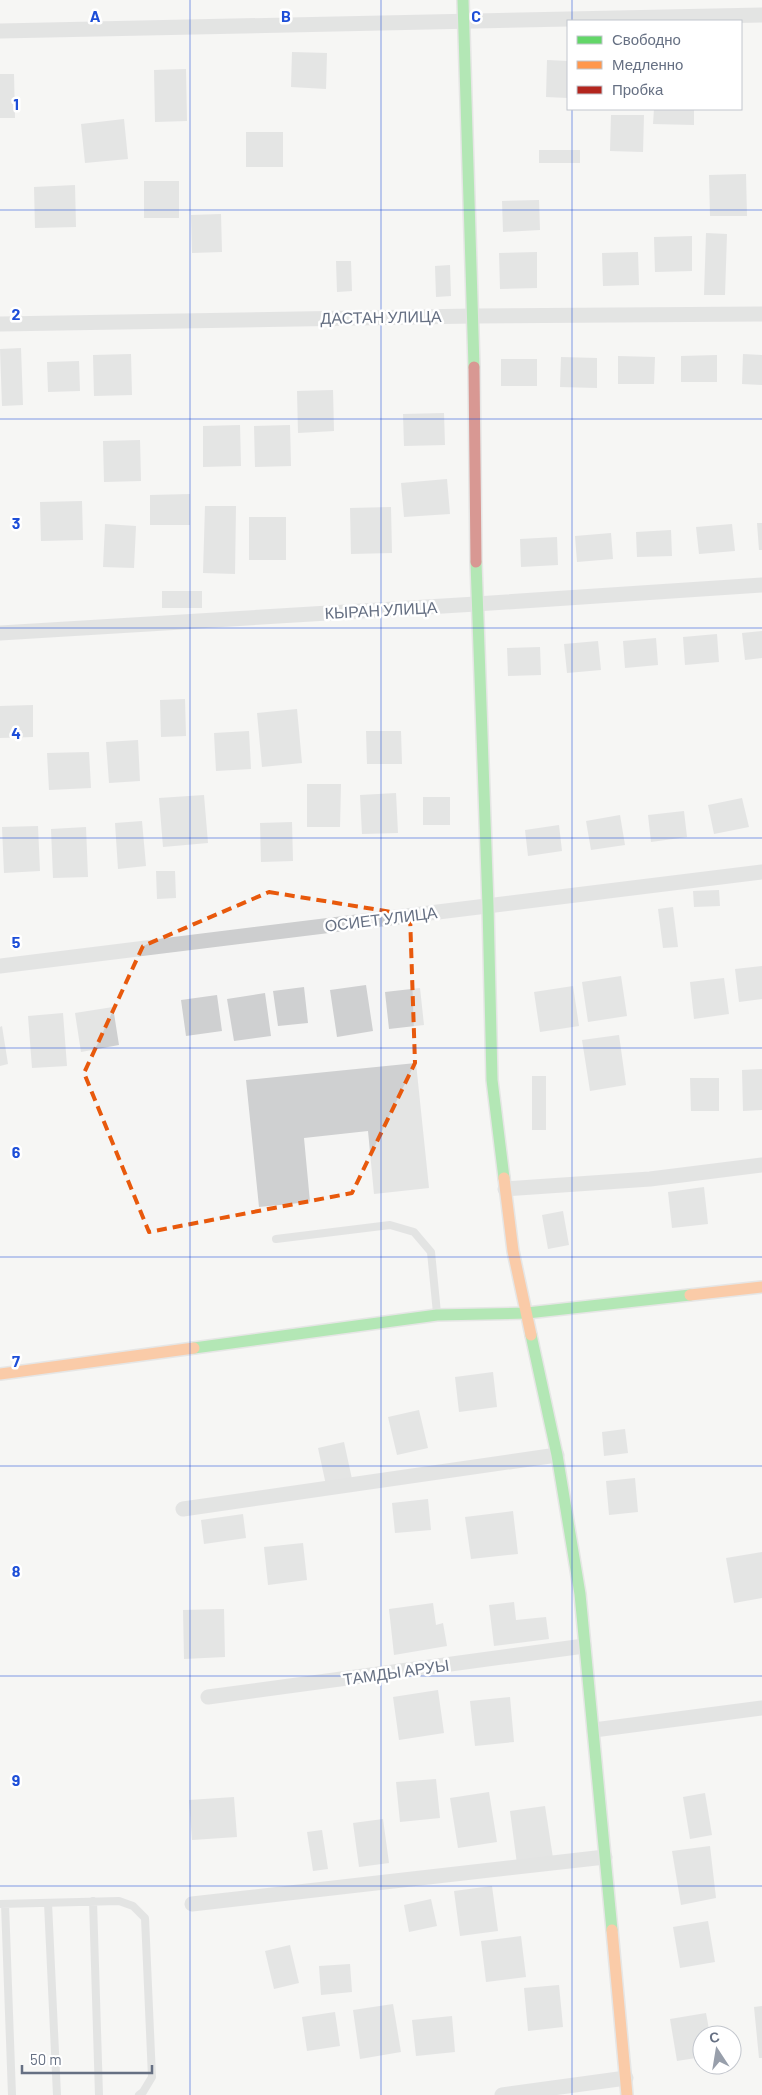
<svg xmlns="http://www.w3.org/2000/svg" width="762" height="2095" font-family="Barlow,sans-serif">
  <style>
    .building { fill: #cfd0d1 }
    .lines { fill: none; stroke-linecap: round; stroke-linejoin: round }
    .fast-casing { stroke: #d2d3d3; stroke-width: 14 }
    .slow-casing { stroke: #d2d3d3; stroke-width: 14 }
    .jam-casing { stroke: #d2d3d3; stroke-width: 14 }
    .lane { stroke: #cdcecf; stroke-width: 8 }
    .street { stroke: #cdcecf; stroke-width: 15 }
    .fast { stroke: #63d668; stroke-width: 11 }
    .slow { stroke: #ff974d; stroke-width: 11 }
    .jam { stroke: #b3261e; stroke-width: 11 }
    .marked { fill: none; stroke: #e8590c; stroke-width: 4; stroke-dasharray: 10 6; stroke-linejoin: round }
    .grid { fill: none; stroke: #1d4ed8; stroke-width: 1; stroke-opacity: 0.55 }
    .labels { text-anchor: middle; stroke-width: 5; stroke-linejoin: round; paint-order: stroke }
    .street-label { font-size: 16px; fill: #667083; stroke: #fff }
    .grid-label { font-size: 16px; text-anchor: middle; font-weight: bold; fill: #1d4ed8; stroke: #fff; stroke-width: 5; stroke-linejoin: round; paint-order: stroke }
  </style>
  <rect width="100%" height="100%" fill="#f5f5f4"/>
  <path class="building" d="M292 52 327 53 326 89 291 87Z
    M547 60 568 61V98L546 97Z
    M186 69 187 121 155 122 154 70Z
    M0 74H14L15 118H0Z
    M654 109H694V125L653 124Z
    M611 115H644L643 152 610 151Z
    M124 119 128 159 85 163 81 124Z
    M246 132H283V167H246Z
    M539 150H580V163H539Z
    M746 174 747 216H710L709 175Z
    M144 181H179V218H144Z
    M75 185 76 227 35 228 34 187Z
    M539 200 540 230 503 232 502 201Z
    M221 214 222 252 192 253 191 215Z
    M706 233 727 234 725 295H704Z
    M692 236V271L655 272 654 237Z
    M537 252V288L500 289 499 253Z
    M638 252 639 285 603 286 602 253Z
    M336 261H351L352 291 337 292Z
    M450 265 451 296 436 297 435 266Z
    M21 348 23 405 2 406 0 349Z
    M131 354 132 395 94 396 93 355Z
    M743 354 762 355V385L742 384Z
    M717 355V382H681V356Z
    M618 356 655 357 654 384H618Z
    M561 357 597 358V388L560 387Z
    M501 359H537V386H501Z
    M79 361 80 391 48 392 47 362Z
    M333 390 334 431 298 433 297 391Z
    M444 413 445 445 404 446 403 414Z
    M240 425 241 466 203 467V426Z
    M290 425 291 466 255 467 254 426Z
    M140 440 141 481 104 482 103 441Z
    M447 479 450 514 404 517 401 483Z
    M190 494V525H150V495Z
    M82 501 83 540 41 541 40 502Z
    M205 506H236L235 574 203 573Z
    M391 507 392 553 351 554 350 508Z
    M249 517H286V560H249Z
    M757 523H762V550H759Z
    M105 524 136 526 134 568 103 567Z
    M732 524 735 551 699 554 696 527Z
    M671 530 672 556 637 557 636 532Z
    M611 533 613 559 577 562 575 536Z
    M557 537 558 565 521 567 520 539Z
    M162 591H202V608H162Z
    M762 631V658L745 660 742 633Z
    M717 634 719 662 685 665 683 637Z
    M656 638 658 665 625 668 623 641Z
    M598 641 601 670 567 673 564 644Z
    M540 647 541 675 508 676 507 648Z
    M185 699 186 736 161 737 160 700Z
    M33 705V737L0 738V706Z
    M297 709 302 763 262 767 257 713Z
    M249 731 251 769 216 771 214 733Z
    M366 731H401L402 764H367Z
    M138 740 140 781 109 783 106 742Z
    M89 752 91 788 49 790 47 753Z
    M307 784H341L340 827H307Z
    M396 793 398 833 362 834 360 795Z
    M204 795 208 843 163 847 159 798Z
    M423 797H450V825H423Z
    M742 798 749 827 714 834 708 805Z
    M684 811 687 837 651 842 648 815Z
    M620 815 625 845 591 850 586 821Z
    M142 821 146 866 118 869 115 823Z
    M292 822 293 861 261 862 260 823Z
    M559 825 562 851 528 856 525 830Z
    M38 826 40 871 4 873 2 827Z
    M86 827 88 877 53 878 51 829Z
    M156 871H175L176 898 157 899Z
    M719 890 720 906 694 907 693 891Z
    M673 907 678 947 663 948 658 909Z
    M762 966V999L739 1002 735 969Z
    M621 976 627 1016 588 1022 582 982Z
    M724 978 729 1014 694 1019 690 982Z
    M366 985 373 1031 337 1037 330 990Z
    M573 986 579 1026 540 1032 534 992Z
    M304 987 308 1023 278 1026 273 991Z
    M420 988 424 1025 389 1029 385 992Z
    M265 993 271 1036 234 1041 227 999Z
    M217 995 222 1031 186 1036 181 1000Z
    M113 1007 119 1045 81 1052 75 1013Z
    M63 1013 67 1066 32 1068 28 1016Z
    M2 1026 8 1064 0 1066V1027Z
    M619 1035 626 1085 590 1091 582 1040Z
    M416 1063 429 1188 374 1194 368 1131 304 1138 310 1202 259 1207 246 1080Z
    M762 1069V1110L743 1111 742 1070Z
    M532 1076H546V1130H532Z
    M690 1078H719V1111H691Z
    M704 1187 708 1224 672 1228 668 1192Z
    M563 1211 569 1245 548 1249 542 1215Z
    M493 1372 497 1407 459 1412 455 1377Z
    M419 1410 428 1448 397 1455 388 1417Z
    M625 1429 628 1453 604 1456 602 1432Z
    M344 1442 352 1479 326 1485 318 1448Z
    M635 1478 638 1512 609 1515 606 1481Z
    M428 1499 431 1530 395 1533 392 1503Z
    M513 1511 518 1554 471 1559 465 1517Z
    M243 1514 246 1538 204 1544 201 1520Z
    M303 1543 307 1580 268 1585 264 1547Z
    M762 1552V1598L734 1603 726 1558Z
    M514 1602 516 1620 546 1617 549 1639 494 1646 489 1605Z
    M433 1603 436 1625 443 1623 447 1646 394 1655 389 1609Z
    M224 1609 225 1657 184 1659 183 1610Z
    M438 1690 444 1733 399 1740 393 1697Z
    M510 1697 514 1742 475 1746 470 1701Z
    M436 1779 440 1818 400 1822 396 1782Z
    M489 1792 497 1842 458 1848 450 1798Z
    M705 1793 712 1835 690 1839 683 1797Z
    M234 1797 237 1837 192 1840 189 1800Z
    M545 1806 553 1858 517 1864 510 1811Z
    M383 1819 389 1863 359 1867 353 1823Z
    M322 1830 328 1869 313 1871 307 1832Z
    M710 1846 716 1898 681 1905 672 1851Z
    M492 1886 498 1931 460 1936 454 1891Z
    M431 1899 437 1926 409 1932 404 1905Z
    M708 1921 715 1962 680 1968 673 1927Z
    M521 1936 526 1977 486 1982 481 1941Z
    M290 1945 299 1983 274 1989 265 1951Z
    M350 1964 352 1992 321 1995 319 1966Z
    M559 1985 563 2027 528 2031 524 1988Z
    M393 2004 401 2052 360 2059 353 2010Z
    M762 2006V2058H759L754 2007Z
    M335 2012 340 2046 307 2051 302 2017Z
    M706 2013 710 2035H702V2057L677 2061 670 2019Z
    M452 2016 455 2052 416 2056 412 2020Z"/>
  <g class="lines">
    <defs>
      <path id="fast" d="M463 0 474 367
        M476 562 488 906 492 1080 504 1178
        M531 1335 557 1455 580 1594 612 1930
        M194 1348 437 1315 527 1313 690 1295"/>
      <path id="slow" d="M504 1178 513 1251 531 1335
        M690 1295 762 1287
        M0 1374 194 1348
        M612 1930 627 2095"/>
      <path id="jam" d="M474 367 476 562"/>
    </defs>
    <use href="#fast" class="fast-casing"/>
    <use href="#slow" class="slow-casing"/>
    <use href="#jam" class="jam-casing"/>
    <path class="lane" d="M276 1239 390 1225 414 1232 431 1252 437 1313
      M93 1901 99 2095
      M48 1903 57 2095
      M0 1904 119 1901 133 1906 145 1918 152 2077 143 2092 139 2095
      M5 1904 12 2095"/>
    <path class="street" d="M0 31 762 15
      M0 324 473 316 762 314
      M0 633 476 604 762 585
      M0 966 762 872
      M505 1189 650 1179 762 1165
      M183 1509 557 1455
      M208 1697 584 1646
      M594 1730 762 1708
      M192 1904 605 1857
      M502 2095 626 2078"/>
    <use href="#fast" class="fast"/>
    <use href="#slow" class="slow"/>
    <use href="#jam" class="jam"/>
  </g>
  <path d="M0 0H762V2095H0ZM269 892 410 915 415 1063 352 1193 149 1232 84 1073 143 946Z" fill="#f5f5f4" fill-opacity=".55" fill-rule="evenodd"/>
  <path class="marked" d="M269 892 410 915 415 1063 352 1193 149 1232 84 1073 143 946Z"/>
  <path class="grid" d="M190 0V2095M381 0V2095M572 0V21M572 109V2095M0 210H762M0 419H762M0 628H762M0 838H762M0 1048H762M0 1257H762M0 1466H762M0 1676H762M0 1886H762"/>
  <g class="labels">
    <g class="street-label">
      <text transform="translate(381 317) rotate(-1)" y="6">ДАСТАН УЛИЦА</text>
      <text transform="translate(381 610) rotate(-3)" y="6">КЫРАН УЛИЦА</text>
      <text transform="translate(381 919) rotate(-7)" y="6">ОСИЕТ УЛИЦА</text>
      <text transform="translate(396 1672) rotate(-8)" y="6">ТАМДЫ АРУЫ</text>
    </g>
  </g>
  <g class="grid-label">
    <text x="95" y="22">A</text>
    <text x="286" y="22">B</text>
    <text x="476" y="22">C</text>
    <text x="16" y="110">1</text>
    <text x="16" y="320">2</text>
    <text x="16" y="529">3</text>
    <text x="16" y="739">4</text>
    <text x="16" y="948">5</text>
    <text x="16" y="1158">6</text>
    <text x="16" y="1367">7</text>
    <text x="16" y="1577">8</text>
    <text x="16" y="1786">9</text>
  </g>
  <rect x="567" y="20" width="175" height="90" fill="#ffffff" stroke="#c2c6cd"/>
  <rect x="577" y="36" width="25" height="8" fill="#63d668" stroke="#c2c6cd"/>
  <text x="612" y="45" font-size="15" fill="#667083">Свободно</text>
  <rect x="577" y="61" width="25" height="8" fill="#ff974d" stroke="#c2c6cd"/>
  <text x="612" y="70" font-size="15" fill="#667083">Медленно</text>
  <rect x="577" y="86" width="25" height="8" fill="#b3261e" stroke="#c2c6cd"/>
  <text x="612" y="95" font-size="15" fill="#667083">Пробка</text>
  <g transform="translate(717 2050) rotate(348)"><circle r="24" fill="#ffffff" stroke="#c2c6cd"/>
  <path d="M0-4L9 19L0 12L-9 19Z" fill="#989fab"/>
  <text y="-8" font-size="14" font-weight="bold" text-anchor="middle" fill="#667083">С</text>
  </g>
  <path d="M22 2065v8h130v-8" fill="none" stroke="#667083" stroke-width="2.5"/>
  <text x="30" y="2065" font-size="15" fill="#667083" stroke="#ffffff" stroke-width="4" paint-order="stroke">50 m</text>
</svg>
